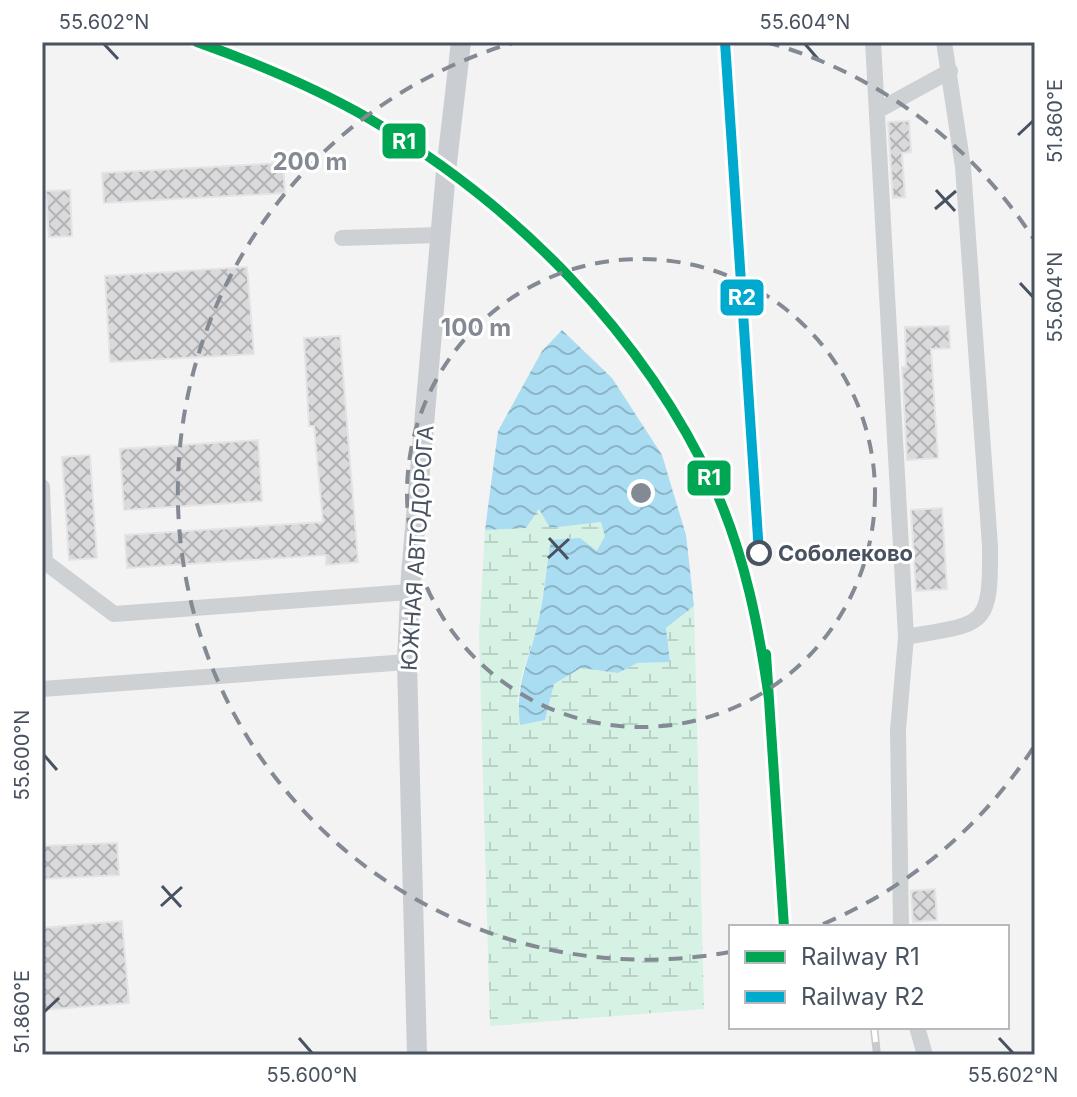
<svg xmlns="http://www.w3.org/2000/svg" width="1077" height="1097" font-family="Inter,sans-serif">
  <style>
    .wetland { fill: url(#wetland-marsh) }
    .water { fill: url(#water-waves) }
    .building { fill: url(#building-cross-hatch); stroke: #e4e4e5; stroke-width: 2 }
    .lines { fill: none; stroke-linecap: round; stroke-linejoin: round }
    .minor { stroke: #ced1d4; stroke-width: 16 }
    .major { stroke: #cacdd1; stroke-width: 20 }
    .rail-casing { stroke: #c8cacc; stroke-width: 8 }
    .rail { stroke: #fff; stroke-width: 5; stroke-dasharray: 15; stroke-linecap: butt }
    .rail-1-casing { stroke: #fff; stroke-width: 16 }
    .rail-2-casing { stroke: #fff; stroke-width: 16 }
    .rail-1 { stroke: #00a651; stroke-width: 10 }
    .rail-2 { stroke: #00a9ce; stroke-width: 10 }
    .ticks { fill: none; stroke: #485260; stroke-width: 3 }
    .ring { fill: none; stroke: #848a93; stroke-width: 4; stroke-dasharray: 14 10 }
    .stop-dot { fill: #fff; stroke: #485260; stroke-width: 4 }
    .labels { text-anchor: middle; stroke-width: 6; stroke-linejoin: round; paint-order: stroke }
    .street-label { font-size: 22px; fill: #485260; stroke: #fff }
    .stop-label { font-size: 22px; font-weight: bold; fill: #485260; stroke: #fff; text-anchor: start }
    .centre { fill: #848a93; stroke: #fff; stroke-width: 4 }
    .ring-label { font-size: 24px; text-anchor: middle; font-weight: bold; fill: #848a93; stroke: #fff; stroke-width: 6; stroke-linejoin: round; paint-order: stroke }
    .line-badge { stroke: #fff; stroke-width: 3 }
    .badge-label { font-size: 22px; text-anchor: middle; font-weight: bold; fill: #fff }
    .neatline { fill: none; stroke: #485260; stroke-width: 3 }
    .ticks-label { font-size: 20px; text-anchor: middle; fill: #485260 }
  </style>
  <defs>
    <pattern id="wetland-marsh" width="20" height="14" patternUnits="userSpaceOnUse" patternTransform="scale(2)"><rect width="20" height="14" fill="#d6f2e4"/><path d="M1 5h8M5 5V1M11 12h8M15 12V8" fill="none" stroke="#b9d1c6"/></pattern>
    <pattern id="water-waves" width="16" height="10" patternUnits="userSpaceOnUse" patternTransform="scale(2)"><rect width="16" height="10" fill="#aadcf2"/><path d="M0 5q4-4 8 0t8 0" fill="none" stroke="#8cb5c7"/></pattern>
    <pattern id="building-cross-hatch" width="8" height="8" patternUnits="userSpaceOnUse" patternTransform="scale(2)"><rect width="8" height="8" fill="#dadadc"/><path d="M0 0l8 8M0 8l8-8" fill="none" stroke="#b3b3b6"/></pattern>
  </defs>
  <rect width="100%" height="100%" fill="#f3f3f3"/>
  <path class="wetland" d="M539 508 550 528 602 522 605 536 598 552 551 541 538 626 522 674 517 702 545 720 554 684 581 668 618 673 637 663 670 662 666 628 694 606 704 1009 490 1026 479 635 485 530 526 528Z"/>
  <path class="water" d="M562 330 612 378 662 455 686 535 694 606 666 628 670 662 637 663 618 673 581 668 554 684 545 720 520 725C515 685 528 664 537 627 544 599 546 569 551 540L580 538 597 551 605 536 601 522 550 528 539 509 526 528 485 530 498 431 542 351Z"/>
  <path class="building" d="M909 121 911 152 902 153 905 197 893 198 888 122Z
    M283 163 285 193 104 203 102 173Z
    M70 190 72 236 49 237 46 191Z
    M247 267 254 354 110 362 105 276Z
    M949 326 950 348 931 349 938 458 907 460 902 367H906L905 327Z
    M340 336 358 562 326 565V555L127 568 125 535 323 522 314 426H309L304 338Z
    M258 440 262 501 124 510 120 449Z
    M90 455 97 558 69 560 62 457Z
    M942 508 947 589 916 591 911 510Z
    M117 843 119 875 42 879V846Z
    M935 889 937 920 913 922 911 891Z
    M122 921 129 1003 42 1010V928Z"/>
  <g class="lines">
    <path class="minor" d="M873 42 906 637 898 730 901 927
      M877 111 950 71
      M342 238 440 235
      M42 487 45 562
      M42 562H45L114 614 410 592
      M906 637C984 623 991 630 990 546L963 167 944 42
      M42 689 407 662
      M917 1027 925 1055"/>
    <path class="major" d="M417 1055 407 662 411 574 446 171 461 42"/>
    <defs>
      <path id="rail" d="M197 42C256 63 314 87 368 118 515 204 644 334 715 489 745 556 759 628 769 699
        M874 1027 877 1055"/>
    </defs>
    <use href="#rail" class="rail-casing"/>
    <use href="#rail" class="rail"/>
    <defs>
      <path id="rail-1" d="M197 42C256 63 314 87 368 118 515 204 644 334 715 489 745 556 759 628 769 699
        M766 654 784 927"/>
      <path id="rail-2" d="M725 42 759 553"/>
    </defs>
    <use href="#rail-1" class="rail-1-casing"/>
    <use href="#rail-2" class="rail-2-casing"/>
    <use href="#rail-1" class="rail-1"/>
    <use href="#rail-2" class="rail-2"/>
  </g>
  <path class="ticks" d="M104 44 118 59M805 44 818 59M1018 135 1033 121M936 190 955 211M935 209 956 191M1020 283 1033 297M549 538 568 559M548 558 569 539M44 755 57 770M162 886 181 907M161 906 182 887M44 1012 59 998M299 1038 312 1053M999 1038 1013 1053"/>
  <g class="ring">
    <circle cx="641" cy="493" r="234"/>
    <path d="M1033 748A468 468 0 0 1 816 927M730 952A468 468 0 0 1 516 42M766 42A468 468 0 0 1 1033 238"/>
  </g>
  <circle class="stop-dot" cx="759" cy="553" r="11"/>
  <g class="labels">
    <g class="street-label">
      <text transform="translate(417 548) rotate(-86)" y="8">ЮЖНАЯ АВТОДОРОГА</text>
    </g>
    <g class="stop-label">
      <text x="778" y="561">Соболеково</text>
    </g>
  </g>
  <circle cx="641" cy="493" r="12" class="centre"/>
  <g class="ring-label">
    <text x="310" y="170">200 m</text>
    <text x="476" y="336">100 m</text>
  </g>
  <g class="line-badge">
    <rect x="381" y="122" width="46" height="38" rx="8" fill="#00a651"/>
    <rect x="719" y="278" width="46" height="39" rx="8" fill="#00a9ce"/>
    <rect x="686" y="459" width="46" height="38" rx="8" fill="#00a651"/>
  </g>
  <g class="badge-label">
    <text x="404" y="149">R1</text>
    <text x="742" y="305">R2</text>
    <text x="709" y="485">R1</text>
  </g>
  <rect width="1077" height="1097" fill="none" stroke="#ffffff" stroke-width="88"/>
  <rect x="729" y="925" width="280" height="104" fill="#ffffff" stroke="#b6babf" stroke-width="2"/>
  <rect x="745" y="951" width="40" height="12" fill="#00a651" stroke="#b6babf" stroke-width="2"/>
  <text x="801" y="965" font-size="24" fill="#485260">Railway R1</text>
  <rect x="745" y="991" width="40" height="12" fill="#00a9ce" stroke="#b6babf" stroke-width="2"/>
  <text x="801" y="1005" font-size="24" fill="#485260">Railway R2</text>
  <rect x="44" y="44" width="989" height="1009" class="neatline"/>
  <g class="ticks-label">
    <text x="104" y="29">55.602°N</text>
    <text x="805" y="29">55.604°N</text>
    <text transform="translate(1055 121) rotate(-90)" y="7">51.860°E</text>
    <text transform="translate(1055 297) rotate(-90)" y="7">55.604°N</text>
    <text transform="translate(22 755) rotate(-90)" y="7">55.600°N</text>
    <text transform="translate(22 1012) rotate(-90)" y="7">51.860°E</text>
    <text x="312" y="1082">55.600°N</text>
    <text x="1013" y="1082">55.602°N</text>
  </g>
</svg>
